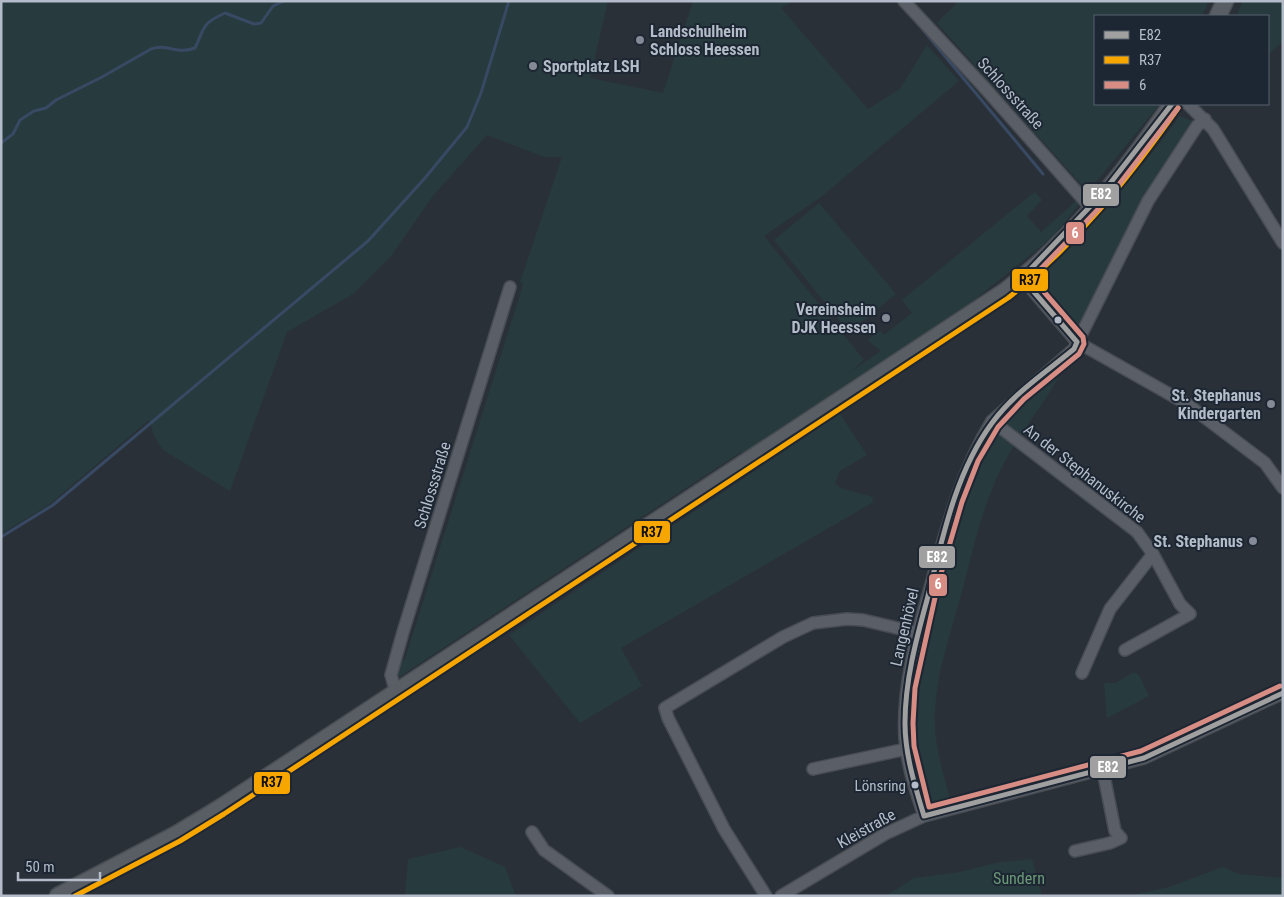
<svg xmlns="http://www.w3.org/2000/svg" width="1284" height="897" font-family="'Roboto Condensed',sans-serif">
  <style>
    .green { fill: #273a3e }
    .lines { fill: none; stroke-linecap: round; stroke-linejoin: round }
    .stream { stroke: #384963; stroke-width: 3 }
    .minor-casing { stroke: #484c53; stroke-width: 14 }
    .secondary-casing { stroke: #484c53; stroke-width: 19 }
    .minor { stroke: #5a5e66; stroke-width: 11 }
    .secondary { stroke: #595d64; stroke-width: 16 }
    .bus-1-casing { stroke: #1d2633; stroke-width: 9 }
    .bus-2-casing { stroke: #1d2633; stroke-width: 9 }
    .bus-3-casing { stroke: #1d2633; stroke-width: 9 }
    .bus-1 { stroke: #a0a0a0; stroke-width: 5 }
    .bus-2 { stroke: #f7a600; stroke-width: 5 }
    .bus-3 { stroke: #d78c84; stroke-width: 5 }
    .poi-dot { fill: #848b96; stroke: #1d2633; stroke-width: 2 }
    .bus-dot { fill: #b4bcc9; stroke: #1d2633; stroke-width: 2 }
    .labels { text-anchor: middle; stroke-width: 4; stroke-linejoin: round; paint-order: stroke }
    .bus-label { font-size: 15px; fill: #b4bcc9; stroke: #1d2633; text-anchor: end }
    .poi-label { font-size: 16px; font-weight: bold; fill: #b4bcc9; stroke: #1d2633; text-anchor: end }
    .street-label { font-size: 16px; fill: #b4bcc9; stroke: #1d2633 }
    .park-label { font-size: 16px; fill: #6b9a76; stroke: #1d2633 }
    .line-badge { stroke: #1d2633; stroke-width: 2 }
    .badge-label { font-size: 14px; text-anchor: middle; font-weight: bold; fill: #fff }
    .pale-badge-label { font-size: 14px; text-anchor: middle; font-weight: bold; fill: #111 }
  </style>
  <rect width="100%" height="100%" fill="#2a3038"/>
  <path class="green" d="M1 1H608L590 78 663 93 693 1H794L781 8 868 109 900 89 927 45 959 81 821 197 764 236 864 360 850 372 881 351 867 340 880 331 884 335 912 313 902 300 1032 194 1035 192 1042 200 1027 216 1041 232 1077 200 1078 206 1053 237 973 301 744 455 741 452 396 679 398 665 405 659 522 288 523 283 520 282 562 157H544L487 135 433 196 391 256 353 294 287 332 230 491 163 450 154 436 149 420 50 504 1 534Z
    M959 1H1209L1202 16H1095V104H1160L1088 192 937 23Z
    M1243 1H1283V41L1268 55V16H1236Z
    M1180 116 1195 122 1079 330 1037 279C1089 229 1137 175 1180 116Z
    M819 203 896 294 849 332 774 240Z
    M1059 368 1063 370C1048 397 1030 420 1014 446 984 493 974 547 960 599 950 635 937 672 935 710 933 740 942 769 950 799L934 804C922 797 922 782 919 770 904 707 920 653 936 591 950 537 963 484 992 435 1007 409 1037 389 1059 368Z
    M840 414 867 455 840 471 835 483 840 488 873 497 872 503 621 648 642 686 580 723 509 635Z
    M1134 672 1139 675 1149 696 1107 718 1104 683H1115Z
    M461 847 505 867 516 896H405L408 859Z
    M1032 859 1042 896H886L914 878 960 872 995 863Z
    M1223 867 1239 874 1283 878V896H1127L1169 887Z"/>
  <g class="lines">
    <path class="stream" d="M914 19 1043 174
      M1 143 13 134 20 120 34 111 46 108 56 100 102 77 151 49C166 43 177 55 195 48 205 27 201 24 225 13L254 24 261 23 273 6 284 1
      M1 537 53 505 368 241 425 178 467 127 481 93 509 1"/>
    <defs>
      <path id="minor" d="M904 1 983 86 1091 208
        M1188 104 1213 129 1283 243
        M1022 278 1077 342 1187 404 1265 463 1283 488
        M992 421 1137 532 1153 554 1110 609 1082 673
        M1125 650 1190 614 1180 604 1153 554
        M396 693 391 675 403 632 510 287
        M813 769 906 749
        M924 816C916 791 907 765 905 738 902 687 917 634 931 585 946 529 961 472 992 421L1074 349 1148 201 1197 126 1205 119
        M532 832 544 850 608 896
        M1075 851 1110 843 1121 838 1115 831 1103 771
        M766 896 724 829 668 718 665 708 783 637 813 623 847 619 863 620 918 633
        M781 896 885 834 924 816 1144 758 1283 693"/>
      <path id="secondary" d="M1218 16 1225 1
        M58 896 177 834 220 808 1004 292C1071 241 1124 173 1172 104"/>
    </defs>
    <use href="#minor" class="minor-casing"/>
    <use href="#secondary" class="secondary-casing"/>
    <use href="#minor" class="minor"/>
    <use href="#secondary" class="secondary"/>
    <defs>
      <path id="bus-1" d="M1022 278 1101 195 1172 104
        M1022 278 1077 342
        M924 816C915 786 905 755 905 723 905 681 916 640 927 600 942 540 955 473 992 423 1014 393 1046 372 1074 349L1077 342
        M924 816 1144 758 1283 693"/>
      <path id="bus-2" d="M75 896 180 841 224 814 1008 298C1076 244 1128 179 1178 108"/>
      <path id="bus-3" d="M1178 108 1107 200 1032 278 1083 337 1084 344 1079 354 1024 399 998 427 978 461 962 502 938 584 915 688 913 723 914 746 929 807 1141 751 1280 686"/>
    </defs>
    <use href="#bus-1" class="bus-1-casing"/>
    <use href="#bus-2" class="bus-2-casing"/>
    <use href="#bus-3" class="bus-3-casing"/>
    <use href="#bus-1" class="bus-1"/>
    <use href="#bus-2" class="bus-2"/>
    <use href="#bus-3" class="bus-3"/>
  </g>
  <g class="poi-dot">
    <circle cx="640" cy="40" r="5"/>
    <circle cx="533" cy="66" r="5"/>
    <circle cx="886" cy="318" r="5"/>
    <circle cx="1271" cy="404" r="5"/>
    <circle cx="1253" cy="541" r="5"/>
  </g>
  <g class="bus-dot">
    <circle cx="1058" cy="320" r="4.5"/>
    <circle cx="915" cy="785" r="4.5"/>
  </g>
  <g class="labels">
    <g class="bus-label">
      <text x="906" y="791">Lönsring</text>
    </g>
    <g class="poi-label">
      <text x="650" y="37" text-anchor="start">Landschulheim<tspan x="650" dy="18">Schloss Heessen</tspan></text>
      <text x="543" y="72" text-anchor="start">Sportplatz LSH</text>
      <text x="876" y="315">Vereinsheim<tspan x="876" dy="18">DJK Heessen</tspan></text>
      <text x="1261" y="401">St. Stephanus<tspan x="1261" dy="18">Kindergarten</tspan></text>
      <text x="1243" y="547">St. Stephanus</text>
    </g>
    <g class="street-label">
      <text transform="translate(1011 93) rotate(48)" y="6">Schlossstraße</text>
      <text transform="translate(1085 473) rotate(38)" y="6">An der Stephanuskirche</text>
      <text transform="translate(432 485) rotate(-73)" y="6">Schlossstraße</text>
      <text transform="translate(904 627) rotate(-77)" y="6">Langenhövel</text>
      <text transform="translate(866 828) rotate(-29)" y="6">Kleistraße</text>
    </g>
    <g class="park-label">
      <text x="1019" y="884">Sundern</text>
    </g>
  </g>
  <g class="line-badge">
    <rect x="1082" y="183" width="38" height="24" rx="5" fill="#a0a0a0"/>
    <rect x="1065" y="221" width="20" height="24" rx="5" fill="#d78c84"/>
    <rect x="1011" y="268" width="38" height="24" rx="5" fill="#f7a600"/>
    <rect x="633" y="520" width="38" height="24" rx="5" fill="#f7a600"/>
    <rect x="918" y="545" width="38" height="24" rx="5" fill="#a0a0a0"/>
    <rect x="928" y="573" width="20" height="24" rx="5" fill="#d78c84"/>
    <rect x="1089" y="755" width="38" height="24" rx="5" fill="#a0a0a0"/>
    <rect x="253" y="771" width="38" height="24" rx="5" fill="#f7a600"/>
  </g>
  <g class="badge-label">
    <text x="1101" y="199">E82</text>
    <text x="1075" y="238">6</text>
    <text x="937" y="562">E82</text>
    <text x="938" y="589">6</text>
    <text x="1108" y="772">E82</text>
  </g>
  <g class="pale-badge-label">
    <text x="1030" y="285">R37</text>
    <text x="652" y="537">R37</text>
    <text x="272" y="787">R37</text>
  </g>
  <rect width="1284" height="897" fill="none" stroke="#b4bcc9" stroke-width="5"/>
  <rect x="1094" y="15" width="175" height="90" fill="#1d2633" stroke="#59626f"/>
  <rect x="1104" y="31" width="25" height="8" fill="#a0a0a0" stroke="#59626f"/>
  <text x="1139" y="40" font-size="15" fill="#b4bcc9">E82</text>
  <rect x="1104" y="56" width="25" height="8" fill="#f7a600" stroke="#59626f"/>
  <text x="1139" y="65" font-size="15" fill="#b4bcc9">R37</text>
  <rect x="1104" y="81" width="25" height="8" fill="#d78c84" stroke="#59626f"/>
  <text x="1139" y="90" font-size="15" fill="#b4bcc9">6</text>
  <path d="M18 872v8h82v-8" fill="none" stroke="#b4bcc9" stroke-width="2.5"/>
  <text x="25" y="872" font-size="15" fill="#b4bcc9" stroke="#1d2633" stroke-width="4" paint-order="stroke">50 m</text>
</svg>
